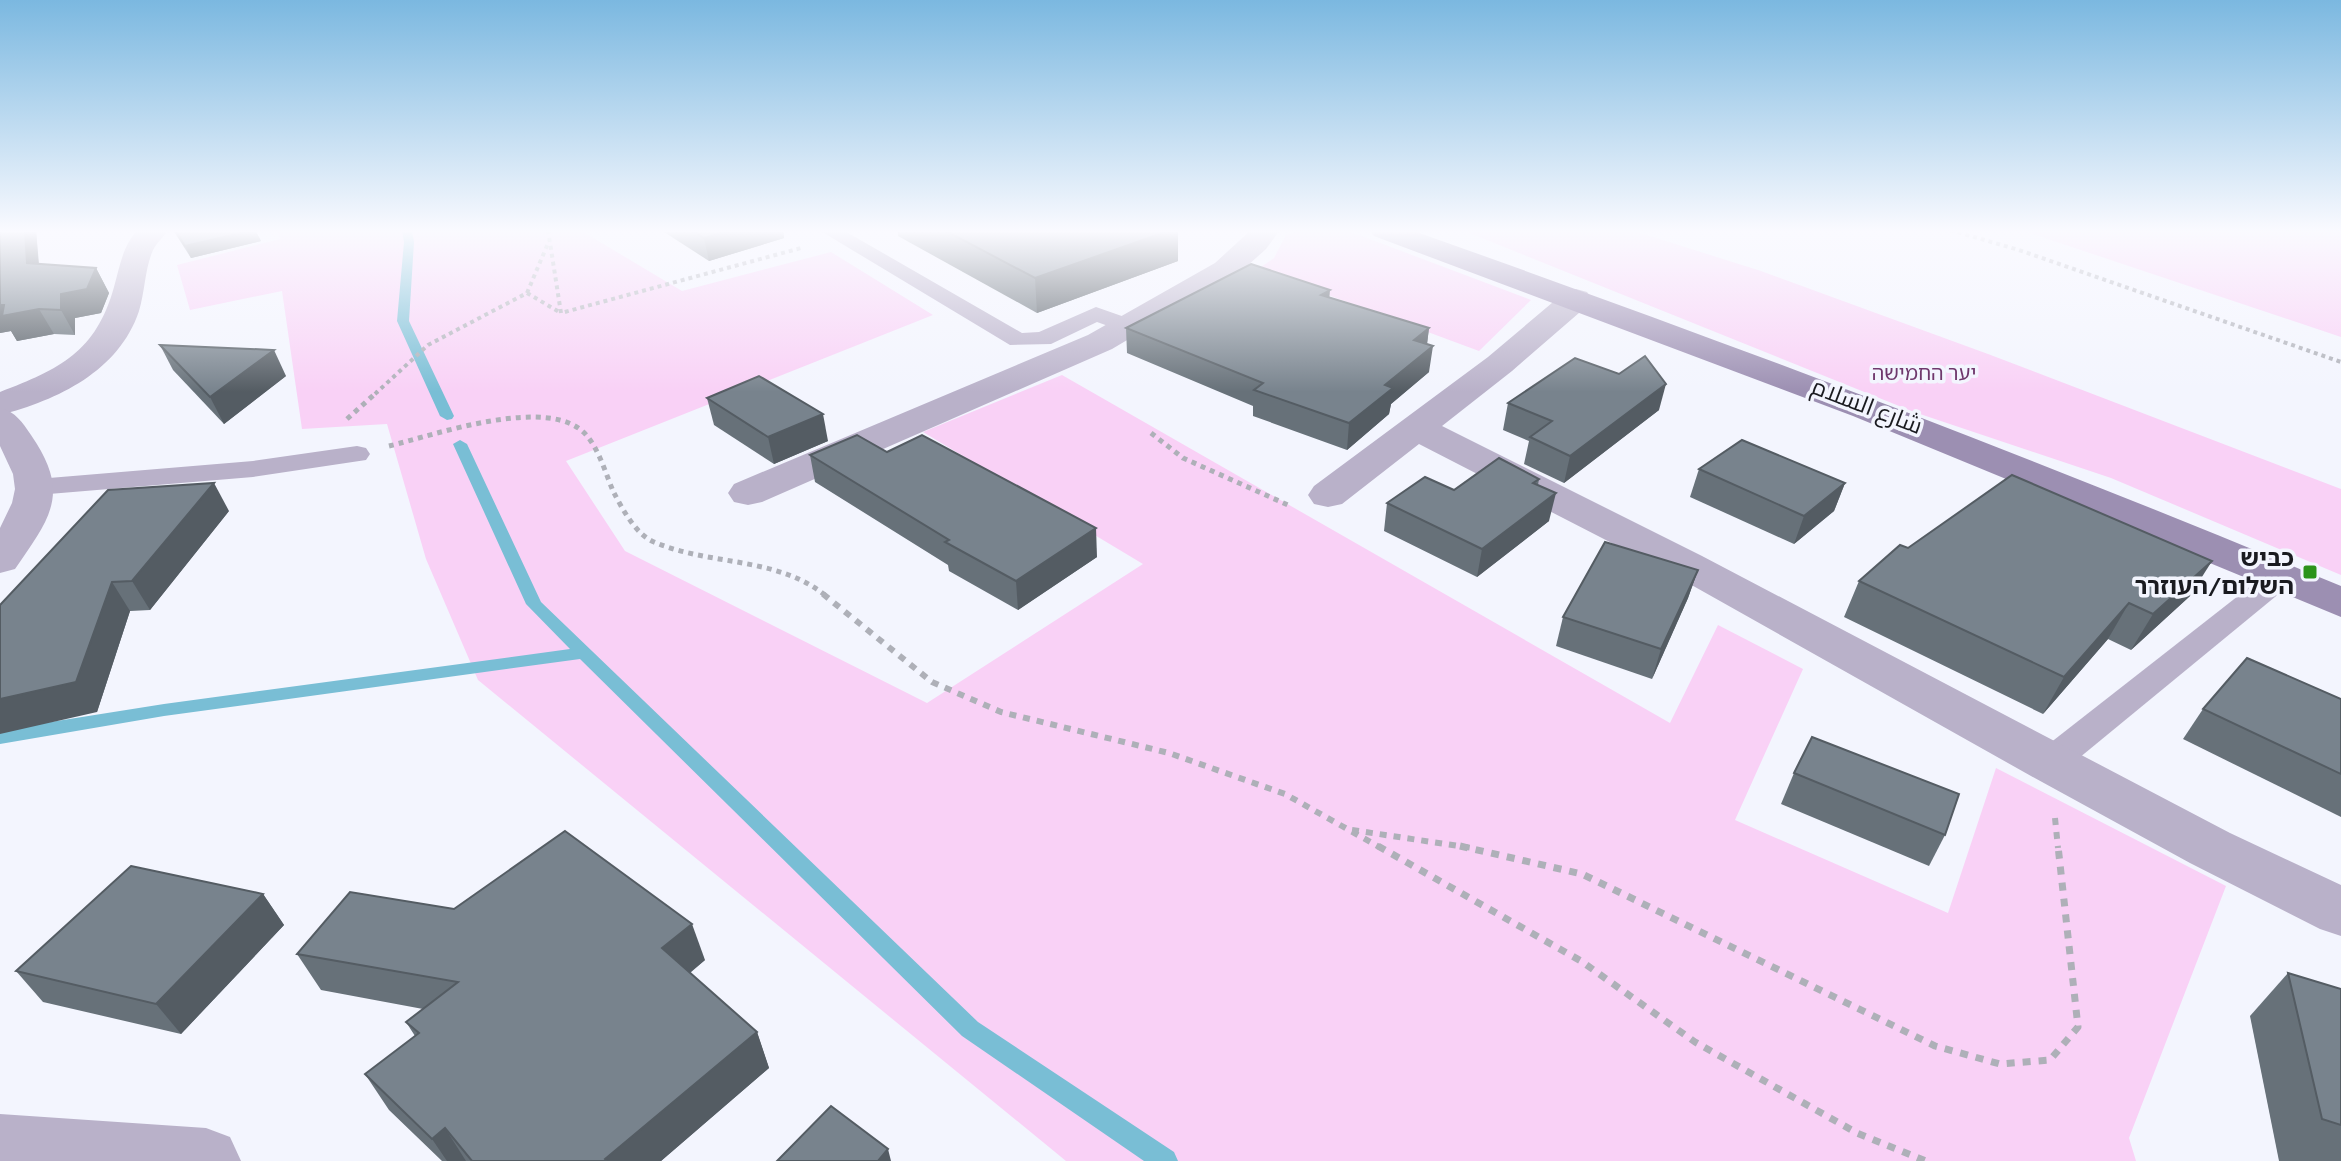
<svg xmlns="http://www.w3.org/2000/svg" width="2341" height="1161" font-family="'Exo 2',Cairo,'Noto Sans Hebrew',sans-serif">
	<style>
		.green { fill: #f9d1f6 }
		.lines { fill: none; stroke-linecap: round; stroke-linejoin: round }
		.stream { fill: #79bed5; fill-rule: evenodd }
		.path-far3 { stroke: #aeb0b8; stroke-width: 4; stroke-dasharray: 4 4; stroke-linecap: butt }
		.path-far2 { stroke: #aeb0b8; stroke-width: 5; stroke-dasharray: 5 5; stroke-linecap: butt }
		.path-far1 { stroke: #aeb0b8; stroke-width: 6; stroke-dasharray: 7 7; stroke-linecap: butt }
		.path { stroke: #aeb0b8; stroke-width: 7; stroke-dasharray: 8 8; stroke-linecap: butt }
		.service { fill: #b9b1c9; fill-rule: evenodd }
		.minor { fill: #b9b1c9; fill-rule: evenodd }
		.tertiary { fill: #b9b1c9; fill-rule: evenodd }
		.secondary { fill: #9c8fb2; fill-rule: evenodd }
		.wall { fill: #677179 }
		.shaded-wall { fill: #545c63 }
		.building { fill: #78838d; stroke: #545c63; stroke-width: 2 }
		.poi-dot { fill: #2b931a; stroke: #f3f5fe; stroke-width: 3 }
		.labels { text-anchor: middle; stroke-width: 7; stroke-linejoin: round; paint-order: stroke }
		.far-park-label { font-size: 20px; fill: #6f386d; stroke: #f3f5fe }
		.street-label { font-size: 24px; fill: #1a1b20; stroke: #f3f5fe }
		.poi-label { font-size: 24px; font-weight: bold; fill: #1a1b20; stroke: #f3f5fe; text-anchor: end }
	</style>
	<rect width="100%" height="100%" fill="#f3f5fe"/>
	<g class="green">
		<polygon points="277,230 580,230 682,291 831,252 933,315 566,461 625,551 927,703 1143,564 923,432 1062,375 1670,723 1718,625 1803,669 1735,820 1948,913 1996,768 2226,886 2129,1138 2136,1161 1066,1161 478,680 426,559 387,424 302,429 282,291 190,310 177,265 280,239"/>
		<polygon points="1301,230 1346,230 1531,300 1479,351 1258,269 1274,258 1286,235"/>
		<polygon points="1462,230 1631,230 1761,271 1988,354 2341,489 2341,575 2111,478 1914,412"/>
		<polygon points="2021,230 2341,230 2341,337"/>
	</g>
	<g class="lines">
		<g class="stream">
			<polygon points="402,230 412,230 414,242 409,321 454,416 452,419 447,420 440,416 397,321 404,242"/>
			<polygon points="460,440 467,444 541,602 978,1022 1174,1152 1178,1161 1144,1161 962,1036 580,659 164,716 0,744 0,730 164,704 570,649 526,604 453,444"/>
		</g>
		<g class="path-far3">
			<polyline points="548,230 561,313 801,248"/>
			<polyline points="1950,230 2019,250 2341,362"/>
			<polyline points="527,293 549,241"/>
			<polyline points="375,394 428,345 527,293 561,313"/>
		</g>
		<g class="path-far2">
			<polyline points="347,419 377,392"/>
			<polyline points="1151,433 1183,458 1288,505"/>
			<path d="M389,446C435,435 552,393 587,436C599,450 606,474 613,491C622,508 635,534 654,542C710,566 777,556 826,596"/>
		</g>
		<g class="path-far1">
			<polyline points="823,594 932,682 1001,712 1169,753 1285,794 1381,848"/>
			<polyline points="2055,818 2058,848"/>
			<polyline points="1352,830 1472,848"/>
		</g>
		<g class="path">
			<polyline points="1378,846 1581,961 1695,1042 1857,1133 1926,1161"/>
			<polyline points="1460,846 1582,874 1935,1046 2000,1064 2050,1060 2078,1027 2058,846"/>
		</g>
		<g class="service">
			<polygon points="819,230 843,230 1022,333 1039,332 1096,307 1136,321 1139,326 1128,333 1097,322 1051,344 1010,345"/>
			<polygon points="357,446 366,448 370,454 366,460 253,477 37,495 27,493 23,487 27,481 37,479 253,461"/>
			<polygon points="2281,568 2292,571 2296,577 2292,583 2062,772 2049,776 2036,772 2031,763 2036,754 2270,571"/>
		</g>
		<g class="minor">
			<path d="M137,230H168C164,237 157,242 153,250C145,268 145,291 139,311C119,371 58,400 0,415V392C60,369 96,352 114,287C120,266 122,248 137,230Z"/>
			<polygon points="1251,230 1280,230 1266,249 1237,275 1112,349 762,502 748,505 734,502 728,493 734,484 1088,335 1215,263"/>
			<polygon points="1576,289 1587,292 1592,299 1587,306 1512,371 1442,426 1702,556 2230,833 2341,885 2341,936 2320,929 2190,863 2031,776 1672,574 1419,444 1342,504 1328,507 1314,504 1308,495 1314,486 1488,357 1565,292"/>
		</g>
		<g class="tertiary">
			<path d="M0,408C16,412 22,422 31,435C71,493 51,517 15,569L0,573V528L12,503L15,489L13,474L0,446Z"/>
			<polygon points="0,1114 206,1128 230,1137 241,1161 0,1161"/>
		</g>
		<path class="secondary" d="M1370,230H1411C1724,341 2035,458 2341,586V617L1853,416L1374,236Z"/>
	</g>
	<g class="wall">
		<polygon points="0,230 36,230 39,264 96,268 109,293 101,313 75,318 75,335 54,334 17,341 11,331 0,333"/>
		<polygon points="173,230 255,230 261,241 191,258"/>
		<polygon points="661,230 783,230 784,238 709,261"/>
		<polygon points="898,230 1178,230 1178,261 1037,313 898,236"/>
		<polygon points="1329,297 1429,328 1427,344 1429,372 1391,404 1389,414 1347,450 1253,416 1253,406 1127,353 1126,328"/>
		<polygon points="160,345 286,376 224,424 173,370"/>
		<polygon points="707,398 828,441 774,464 714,425"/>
		<polygon points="1508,403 1659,410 1564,483 1524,464 1529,441 1503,430"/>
		<polygon points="887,452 1097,557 1018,610 949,571 948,565 815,482 810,455"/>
		<polygon points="1699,469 1845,483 1834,511 1794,544 1690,497"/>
		<polygon points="1539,479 1538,485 1549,521 1477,577 1384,531 1387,503 1454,490"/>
		<polygon points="229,511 150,610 130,611 97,712 0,605"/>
		<polygon points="1908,548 2190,596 2131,650 2108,639 2043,714 1844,617 1859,581"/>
		<polygon points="1698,570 1688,598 1652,679 1556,646 1563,617"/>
		<polygon points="2341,699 2341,817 2183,739 2203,709"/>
		<polygon points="1794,773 1945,835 1929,866 1781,804"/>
		<polygon points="263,894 284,925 181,1034 43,1002 16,971"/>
		<polygon points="297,954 705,960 690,973 757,1032 769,1068 661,1161 442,1161 389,1110 365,1074 415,1036 406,1022 423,1009 321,990"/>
		<polygon points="2288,973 2341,989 2341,1161 2279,1161 2250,1016"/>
	</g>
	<g class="shaded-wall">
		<polygon points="25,230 36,230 40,287 27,263"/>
		<polygon points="255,230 261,241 191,258 185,246"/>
		<polygon points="731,230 783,230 784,238 709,261 704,238"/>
		<polygon points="1171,230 1178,230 1178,261 1037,313 1035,278"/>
		<polygon points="96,268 109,293 101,313 75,318 75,335 61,310 61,294"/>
		<polygon points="1330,290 1328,314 1321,295"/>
		<polygon points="0,305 39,309 54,334 17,341 11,331 0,333"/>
		<polygon points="1429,328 1426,352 1433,346 1429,372 1391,404 1389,414 1347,450 1349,423 1385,385 1414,340"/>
		<polygon points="274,350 286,376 224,424 210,397"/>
		<polygon points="1666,384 1659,410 1564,483 1570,456"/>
		<polygon points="823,414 828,441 774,464 768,437"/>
		<polygon points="214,483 229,511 150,610 132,581"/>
		<polygon points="1845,483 1834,511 1794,544 1804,516"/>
		<polygon points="1556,493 1549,521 1477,577 1482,549"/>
		<polygon points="1096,528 1097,557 1018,610 1016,581"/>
		<polygon points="2212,561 2190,596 2131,650 2153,614"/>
		<polygon points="1698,570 1688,598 1652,679 1661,649"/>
		<polygon points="112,582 130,611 97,712 0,734 0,699"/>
		<polygon points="2129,603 2108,639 2043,714 2064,677"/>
		<polygon points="263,894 284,925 181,1034 156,1004"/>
		<polygon points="692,924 705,960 676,984 662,948"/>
		<polygon points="757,1032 769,1068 661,1161 606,1161 605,1159"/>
		<polygon points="445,1128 466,1161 447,1161 432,1139"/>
		<polygon points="888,1149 891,1161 878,1161"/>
	</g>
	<g class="building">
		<polygon points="0,230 25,230 27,263 96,268 87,289 61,294 61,310 39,309 2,316 4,305 0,305"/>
		<polygon points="175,230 254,230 185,246"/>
		<polygon points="691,230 731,230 704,238"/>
		<polygon points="944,230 1171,230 1035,278"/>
		<polygon points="1251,264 1330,290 1321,295 1429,328 1414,340 1433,346 1385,385 1393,388 1349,423 1254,390 1263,383 1126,328"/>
		<polygon points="160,345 274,350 210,397"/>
		<polygon points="1645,356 1666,384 1570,456 1530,437 1552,421 1508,403 1575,358 1619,374"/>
		<polygon points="759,376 823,414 768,437 707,398"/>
		<polygon points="857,435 887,452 922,435 1096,528 1016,581 945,542 949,540 810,455"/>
		<polygon points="1742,440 1845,483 1804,516 1699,469"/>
		<polygon points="1499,458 1539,479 1533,483 1556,493 1482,549 1387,503 1425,477 1454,490"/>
		<polygon points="2012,475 2212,561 2153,614 2129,603 2064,677 1859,581 1900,545 1908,548"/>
		<polygon points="214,483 132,581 112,582 76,682 0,699 0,605 108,490"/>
		<polygon points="1605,542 1698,570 1661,649 1563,617"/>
		<polygon points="2247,658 2341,699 2341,774 2203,709"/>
		<polygon points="1812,737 1959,794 1945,835 1794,773"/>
		<polygon points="565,831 692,924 662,948 757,1032 605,1159 607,1161 472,1161 445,1128 432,1139 365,1074 419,1033 406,1022 458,982 297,954 350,892 454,909"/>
		<polygon points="131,866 263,894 156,1004 16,971"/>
		<polygon points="2288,973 2341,989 2341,1125 2322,1119"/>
		<polygon points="831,1106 888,1149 878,1161 777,1161"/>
	</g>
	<linearGradient id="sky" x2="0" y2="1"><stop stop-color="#7bb8e0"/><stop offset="0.59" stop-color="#fafaff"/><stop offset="1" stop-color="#fafaff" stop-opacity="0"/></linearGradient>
	<rect width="2341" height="392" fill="url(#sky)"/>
	<rect class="poi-dot" x="2302" y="564" width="16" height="16" rx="4"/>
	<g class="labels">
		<g class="far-park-label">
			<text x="1924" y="380">יער החמישה</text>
		</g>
		<g class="street-label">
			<text transform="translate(1867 406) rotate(21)" y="8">شارع السلام</text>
		</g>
		<g class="poi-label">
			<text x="2294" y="566">כביש<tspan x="2294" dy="28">השלום/העוזרר</tspan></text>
		</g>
	</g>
</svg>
